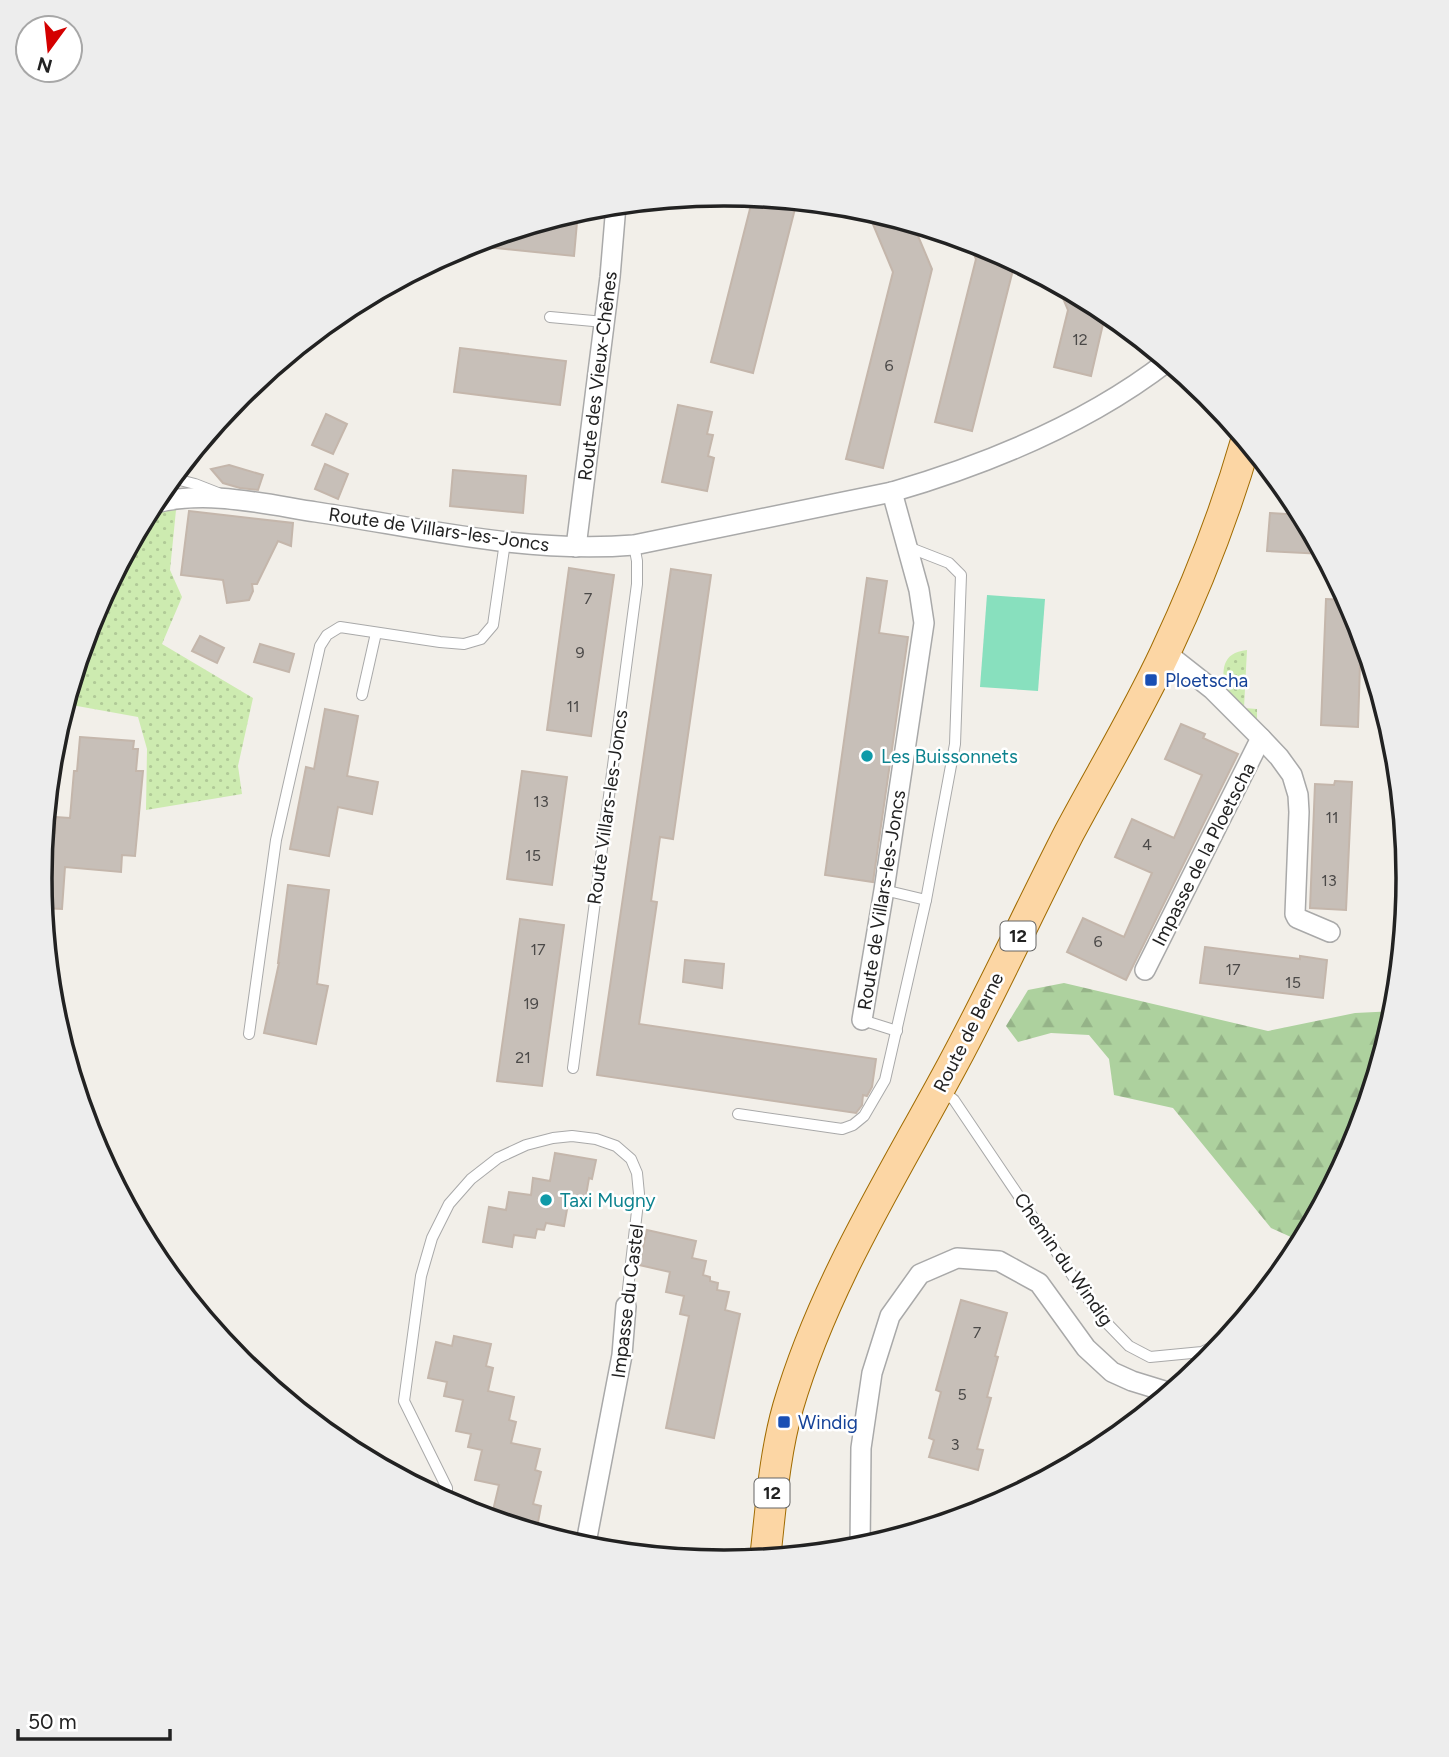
<svg xmlns="http://www.w3.org/2000/svg" width="1449" height="1757" font-family="Figtree,sans-serif">
	<style>
		.grass { fill: url(#grass-dots) }
		.forest { fill: url(#forest-firs) }
		.pitch { fill: #88e0be }
		.building { fill: #c7bfb8; stroke: #c4b6ab; stroke-width: 2 }
		.lines { fill: none; stroke-linecap: round; stroke-linejoin: round }
		.lane-casing { stroke: #a9a9a9; stroke-width: 12 }
		.street-casing { stroke: #a9a9a9; stroke-width: 22 }
		.primary-casing { stroke: #a06b00; stroke-width: 32 }
		.lane { stroke: #fff; stroke-width: 10 }
		.street { stroke: #fff; stroke-width: 19 }
		.primary { stroke: #fcd6a4; stroke-width: 30 }
		.transit-dot { fill: #1a4fb4; stroke: #fff; stroke-width: 2.5 }
		.culture-dot { fill: #0f9aa8; stroke: #fff; stroke-width: 2.5 }
		.labels { text-anchor: middle; stroke-width: 5; stroke-linejoin: round; paint-order: stroke }
		.number-label { font-size: 16px; fill: #4b4948 }
		.shield { fill: #fff; stroke: #646464; stroke-width: 2 }
		.shield-label { font-size: 18px; font-weight: bold; fill: #222 }
		.street-label { font-size: 19px; fill: #222; stroke: #fff }
		.transit-label { font-size: 19px; fill: #164399; stroke: #fff; text-anchor: start }
		.culture-label { font-size: 19px; fill: #0d838f; stroke: #fff; text-anchor: start }
		.rim { fill: none; stroke: #222; stroke-width: 3.5 }
	</style>
	<defs>
		<pattern id="grass-dots" width="8" height="8" patternUnits="userSpaceOnUse" patternTransform="scale(1.75)"><rect width="8" height="8" fill="#cdebb0"/><path d="M2 2h.1M6 6h.1" fill="none" stroke="#b0c997" stroke-width="1.8" stroke-linecap="round"/></pattern>
		<pattern id="forest-firs" width="22" height="20" patternUnits="userSpaceOnUse" patternTransform="scale(1.75)"><rect width="22" height="20" fill="#add19e"/><path d="M5 1l3.5 6h-7zM16 11l3.5 6h-7z" fill="#95b388"/></pattern>
	</defs>
	<rect width="100%" height="100%" fill="#f2efe9"/>
	<g class="grass">
		<polygon points="176,510 170,570 182,597 162,644 253,698 238,766 242,794 146,810 147,749 138,717 66,704 92,616 147,515 158,511"/>
		<path d="M1247,650L1244,708L1257,709V723L1225,691C1222,670 1221,653 1247,650Z"/>
	</g>
	<polygon class="forest" points="1064,983 1268,1031 1355,1013 1396,1011 1357,1141 1302,1242 1271,1228 1173,1108 1114,1095 1109,1059 1089,1035 1051,1033 1018,1042 1006,1026 1028,990"/>
	<polygon class="pitch" points="987,595 1045,599 1038,691 980,687"/>
	<g class="building">
		<polygon points="753,197 797,201 753,373 711,362"/>
		<polygon points="867,210 913,224 932,269 883,468 846,459 893,272"/>
		<polygon points="578,211 574,256 466,245"/>
		<polygon points="968,241 987,246 1015,262 972,431 935,422 976,259"/>
		<polygon points="1057,284 1106,311 1091,376 1054,367 1068,310"/>
		<polygon points="460,348 566,361 560,405 454,392"/>
		<polygon points="678,405 712,412 707,434 713,435 708,456 714,458 707,491 662,482"/>
		<polygon points="326,414 347,424 333,454 312,445"/>
		<polygon points="325,464 348,474 338,499 315,489"/>
		<polygon points="229,465 263,475 258,490 240,488 223,483 211,469"/>
		<polygon points="453,470 526,476 523,513 450,506"/>
		<polygon points="189,511 293,523 291,546 278,541 257,584 252,584 253,591 249,600 227,603 223,580 181,575"/>
		<polygon points="1270,513 1302,515 1323,554 1267,551"/>
		<polygon points="569,568 614,575 591,736 547,730"/>
		<polygon points="671,569 711,575 673,839 660,837 651,901 657,902 639,1024 876,1059 872,1087 867,1096 863,1095 862,1105 856,1113 597,1075"/>
		<polygon points="867,578 887,581 879,633 908,637 873,882 825,875"/>
		<polygon points="1326,599 1348,600 1357,617 1361,632 1358,727 1321,725"/>
		<polygon points="200,636 224,648 217,663 192,651"/>
		<polygon points="260,644 294,654 289,672 254,662"/>
		<polygon points="325,709 358,716 347,776 378,782 372,814 338,807 329,856 290,849 306,767 314,769"/>
		<polygon points="1181,724 1205,734 1203,738 1238,754 1126,980 1067,952 1083,918 1124,937 1152,873 1115,857 1132,819 1174,838 1202,775 1165,759"/>
		<polygon points="80,737 134,741 133,749 138,749 136,771 143,771 135,856 122,855 121,872 65,867 62,909 43,908 40,878 45,832 55,833 56,817 70,818 74,771 77,771"/>
		<polygon points="522,771 567,777 552,885 507,879"/>
		<polygon points="1335,781 1352,782 1346,910 1310,908 1315,784 1334,785"/>
		<polygon points="288,885 329,890 317,984 328,986 316,1044 264,1033 279,963 278,963"/>
		<polygon points="520,919 564,925 542,1086 497,1081"/>
		<polygon points="1205,947 1300,959 1300,956 1327,960 1323,998 1200,983"/>
		<polygon points="685,960 724,964 722,988 683,982"/>
		<polygon points="555,1153 596,1160 592,1179 589,1178 584,1207 568,1204 564,1226 546,1223 544,1230 537,1229 535,1238 514,1235 512,1247 483,1242 489,1207 506,1210 509,1192 531,1195 533,1178 550,1181"/>
		<polygon points="647,1230 696,1241 692,1258 706,1261 703,1275 710,1277 710,1281 718,1283 717,1290 729,1292 725,1310 740,1314 714,1438 666,1428 689,1316 680,1314 684,1296 666,1292 670,1272 639,1265"/>
		<polygon points="961,1300 1007,1313 995,1356 998,1357 987,1397 991,1398 977,1449 983,1450 978,1470 929,1457 934,1440 929,1438 941,1392 936,1390"/>
		<polygon points="454,1336 491,1344 486,1366 493,1368 488,1391 514,1397 509,1420 516,1422 511,1443 540,1449 535,1470 541,1472 533,1504 541,1506 536,1533 491,1519 499,1485 475,1480 482,1450 468,1447 471,1434 456,1431 463,1400 444,1396 447,1382 428,1378 436,1342 452,1346"/>
	</g>
	<g class="lines">
		<defs>
			<g id="lane">
				<polyline points="550,317 604,322"/>
				<polyline points="172,478 195,484 218,493"/>
				<polyline points="362,695 376,633"/>
				<polyline points="884,890 926,900"/>
				<polyline points="862,1020 897,1031"/>
				<polyline points="249,1034 276,840 320,646 327,635 340,627 440,642 464,644 481,639 493,625 505,542"/>
				<polyline points="573,1068 637,584 637,561 634,545"/>
				<polyline points="943,1091 954,1100 1099,1315 1129,1346 1150,1357 1202,1352 1226,1340"/>
				<polyline points="738,1114 842,1129 853,1125 864,1116 885,1080 926,900 955,744 961,575 949,563 908,547"/>
				<polyline points="447,1503 447,1488 404,1401 421,1276 432,1238 449,1204 471,1179 498,1158 526,1145 553,1138 572,1136 596,1139 616,1146 631,1159 637,1173 639,1194 626,1306"/>
			</g>
			<g id="street">
				<path d="M152,504C205,489 264,504 316,512C422,528 527,554 634,545L892,492C988,464 1088,423 1168,361"/>
				<polyline points="576,547 610,277 616,205"/>
				<polyline points="1261,738 1279,757 1292,775 1298,795 1299,812 1295,914 1297,918 1330,932"/>
				<polyline points="1145,970 1261,738 1212,689 1165,652"/>
				<polyline points="862,1020 884,890 924,623 919,590 892,492"/>
				<polyline points="585,1548 622,1355 626,1306"/>
				<polyline points="860,1549 861,1448 872,1373 890,1316 920,1274 957,1258 999,1261 1039,1283 1086,1348 1112,1372 1132,1381 1171,1393"/>
			</g>
			<path id="primary" d="M765,1559C771,1508 774,1456 788,1407C824,1284 893,1176 953,1064C994,988 1030,909 1069,833C1101,773 1136,715 1165,653C1197,585 1225,514 1246,441"/>
		</defs>
		<use href="#lane" class="lane-casing"/>
		<use href="#street" class="street-casing"/>
		<use href="#primary" class="primary-casing"/>
		<use href="#lane" class="lane"/>
		<use href="#street" class="street"/>
		<use href="#primary" class="primary"/>
	</g>
	<g class="transit-dot">
		<rect x="1144" y="673" width="14" height="14" rx="3.5"/>
		<rect x="777" y="1415" width="14" height="14" rx="3.5"/>
	</g>
	<g class="culture-dot">
		<circle cx="867" cy="756" r="7"/>
		<circle cx="546" cy="1200" r="7"/>
	</g>
	<g class="labels">
		<g class="number-label">
			<text x="1080" y="345">12</text>
			<text x="889" y="371">6</text>
			<text x="588" y="604">7</text>
			<text x="580" y="658">9</text>
			<text x="573" y="712">11</text>
			<text x="541" y="807">13</text>
			<text x="1332" y="823">11</text>
			<text x="1147" y="850">4</text>
			<text x="533" y="861">15</text>
			<text x="1329" y="886">13</text>
			<text x="1098" y="947">6</text>
			<text x="538" y="955">17</text>
			<text x="1233" y="975">17</text>
			<text x="1293" y="988">15</text>
			<text x="531" y="1009">19</text>
			<text x="523" y="1063">21</text>
			<text x="977" y="1338">7</text>
			<text x="962" y="1400">5</text>
			<text x="955" y="1450">3</text>
		</g>
		<g class="shield">
			<rect x="1000.5" y="921.5" width="35" height="29" rx="5"/>
			<rect x="754.5" y="1478.5" width="35" height="29" rx="5"/>
		</g>
		<g class="shield-label">
			<text x="1018" y="942">12</text>
			<text x="772" y="1499">12</text>
		</g>
		<g class="street-label">
			<text transform="translate(597 376) rotate(-83)" y="7">Route des Vieux-Chênes</text>
			<text transform="translate(439 529) rotate(8)" y="7">Route de Villars-les-Joncs</text>
			<text transform="translate(607 807) rotate(-82)" y="7">Route Villars-les-Joncs</text>
			<text transform="translate(1203 854) rotate(-63)" y="7">Impasse de la Ploetscha</text>
			<text transform="translate(881 900) rotate(-81)" y="7">Route de Villars-les-Joncs</text>
			<text transform="translate(968 1032) rotate(-63)" y="7">Route de Berne</text>
			<text transform="translate(1064 1259) rotate(55)" y="7">Chemin du Windig</text>
			<text transform="translate(627 1301) rotate(-83)" y="7">Impasse du Castel</text>
		</g>
		<g class="transit-label">
			<text x="1165" y="687">Ploetscha</text>
			<text x="798" y="1429">Windig</text>
		</g>
		<g class="culture-label">
			<text x="881" y="763">Les Buissonnets</text>
			<text x="560" y="1207">Taxi Mugny</text>
		</g>
	</g>
	<path d="M0 0H1449V1757H0ZM52 878a672 672 0 1 1 1344 0a672 672 0 1 1-1344 0Z" fill="#ededed" fill-rule="evenodd"/>
	<path class="rim" d="M52 878a672 672 0 1 1 1344 0a672 672 0 1 1-1344 0Z"/>
	<g transform="translate(49 49) rotate(195)"><circle r="33" fill="#ffffff" stroke="#a7a7a7" stroke-width="2"/>
	<path d="M0-5L12 26L0 18L-12 26Z" fill="#d40000"/>
	<text y="-10" font-size="19" font-weight="bold" text-anchor="middle" fill="#222222">N</text>
	</g>
	<path d="M18 1729v10h152v-10" fill="none" stroke="#222222" stroke-width="3.5"/>
	<text x="28" y="1729" font-size="21" fill="#222222" stroke="#ffffff" stroke-width="5" paint-order="stroke">50 m</text>
</svg>
